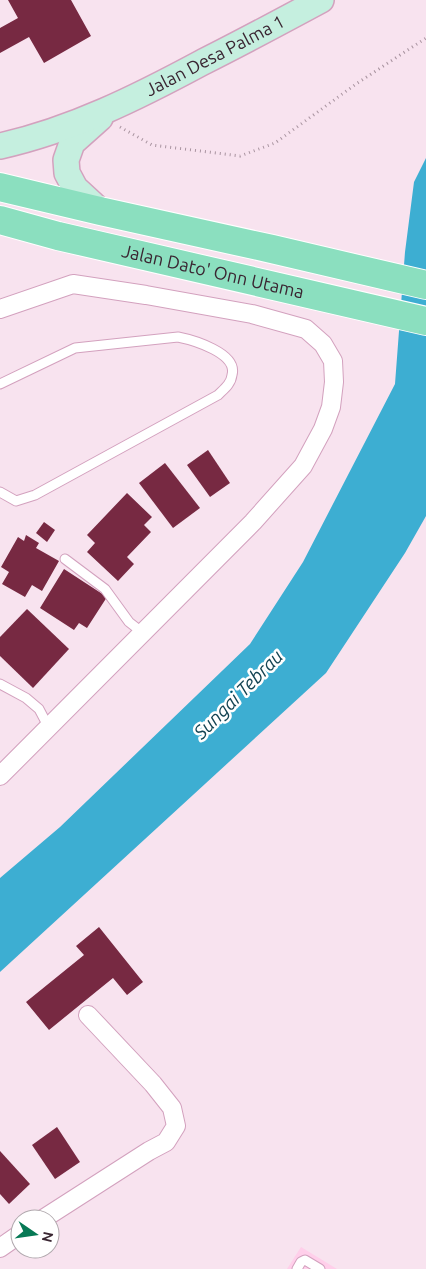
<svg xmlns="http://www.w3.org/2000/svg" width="426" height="1269" font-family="Ubuntu,sans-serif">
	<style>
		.built { fill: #ffcfea }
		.water { fill: #3daed2 }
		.building { fill: #772942 }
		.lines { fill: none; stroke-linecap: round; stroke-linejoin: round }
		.lane-casing { stroke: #d3a1be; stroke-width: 11 }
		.street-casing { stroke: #d3a1be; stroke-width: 20 }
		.secondary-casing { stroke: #d3a1be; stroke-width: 28 }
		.primary-casing { stroke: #fff; stroke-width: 30 }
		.path { stroke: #a994a0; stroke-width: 3; stroke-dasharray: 1 4; stroke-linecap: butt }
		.lane { stroke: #fff; stroke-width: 9 }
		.street { stroke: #fff; stroke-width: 18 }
		.secondary { stroke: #c5efdf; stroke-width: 25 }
		.primary { stroke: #8bdfbf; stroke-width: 28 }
		.labels { text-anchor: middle; stroke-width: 5; stroke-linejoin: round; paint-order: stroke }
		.street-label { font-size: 18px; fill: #3a2632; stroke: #fff }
		.water-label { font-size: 19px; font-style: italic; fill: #144453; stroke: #fff }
	</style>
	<rect width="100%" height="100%" fill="#f8e3ef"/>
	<polygon class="built" points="301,1247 337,1269 287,1269"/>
	<polygon class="water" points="426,158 426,516 405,553 326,673 0,972 0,878 60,827 250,644 303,562 395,384 405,252 414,182"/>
	<g class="building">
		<polygon points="8,0 71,0 91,36 44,63 29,37 0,53 0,28 18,18"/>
		<polygon points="208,450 230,483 210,497 187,465"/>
		<polygon points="165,463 200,508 173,528 139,483"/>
		<polygon points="127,493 152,517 144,525 151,532 127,557 134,564 118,581 87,552 95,543 87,535"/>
		<polygon points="44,522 55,530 47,542 36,533"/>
		<polygon points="26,535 39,543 36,548 59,561 42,591 32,585 25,597 2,584 9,572 1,567 18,537 24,541"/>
		<polygon points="64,569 107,597 87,628 79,623 74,630 40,608"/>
		<polygon points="27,609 69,649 33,688 0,656 0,637"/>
		<polygon points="99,927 143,982 127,995 113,978 49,1030 26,1002 84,955 76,946"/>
		<polygon points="57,1127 80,1162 55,1179 32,1145"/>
		<polygon points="0,1151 30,1184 9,1204 0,1194"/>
	</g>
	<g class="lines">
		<defs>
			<g id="lane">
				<path d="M0,384L75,348L178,337C193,340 238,353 232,375C231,384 224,389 218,395L35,495L16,501L0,492"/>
				<polyline points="65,559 105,589 129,622 143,633"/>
				<polyline points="0,684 26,698 39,709 49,728"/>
				<polyline points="297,1269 301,1262 305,1260 320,1269"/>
			</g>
			<g id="street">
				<polyline points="0,309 73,284 146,295 252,314 306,329 323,344 333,361 334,382 331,407 323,429 303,466 253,522 0,776"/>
				<polyline points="43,1219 149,1151 166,1142 176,1126 172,1108 153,1084 88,1015"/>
				<polyline points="0,1248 20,1234"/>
			</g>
			<g id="secondary">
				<polyline points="100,118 72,143 66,160 67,173 75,188 100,211"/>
				<path id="s1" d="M0,146C72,130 138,97 203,62C243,42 282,21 321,0"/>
			</g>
			<g id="primary">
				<polyline points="0,187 100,211 272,249 426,285"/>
				<path id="s2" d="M0,220L58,236L426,321"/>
			</g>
		</defs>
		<use href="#lane" class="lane-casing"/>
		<use href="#street" class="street-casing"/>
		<use href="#secondary" class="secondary-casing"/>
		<use href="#primary" class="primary-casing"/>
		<polyline class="path" points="120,127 152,145 240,156 275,143 356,84 426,38"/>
		<use href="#lane" class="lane"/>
		<use href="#street" class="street"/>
		<use href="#secondary" class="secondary"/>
		<use href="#primary" class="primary"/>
	</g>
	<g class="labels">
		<g class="street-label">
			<text dy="6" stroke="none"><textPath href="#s1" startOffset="234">Jalan Desa Palma 1</textPath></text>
			<text dy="6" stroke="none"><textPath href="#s2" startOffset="219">Jalan Dato' Onn Utama</textPath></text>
		</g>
		<g class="water-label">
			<text transform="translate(238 694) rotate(-45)" y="7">Sungai Tebrau</text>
		</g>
	</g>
	<g transform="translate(35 1234) rotate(103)"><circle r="24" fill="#ffffff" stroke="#b0a8ad"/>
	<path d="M0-4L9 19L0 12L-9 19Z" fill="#077955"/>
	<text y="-8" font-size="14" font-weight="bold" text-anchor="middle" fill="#3a2632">N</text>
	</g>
</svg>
